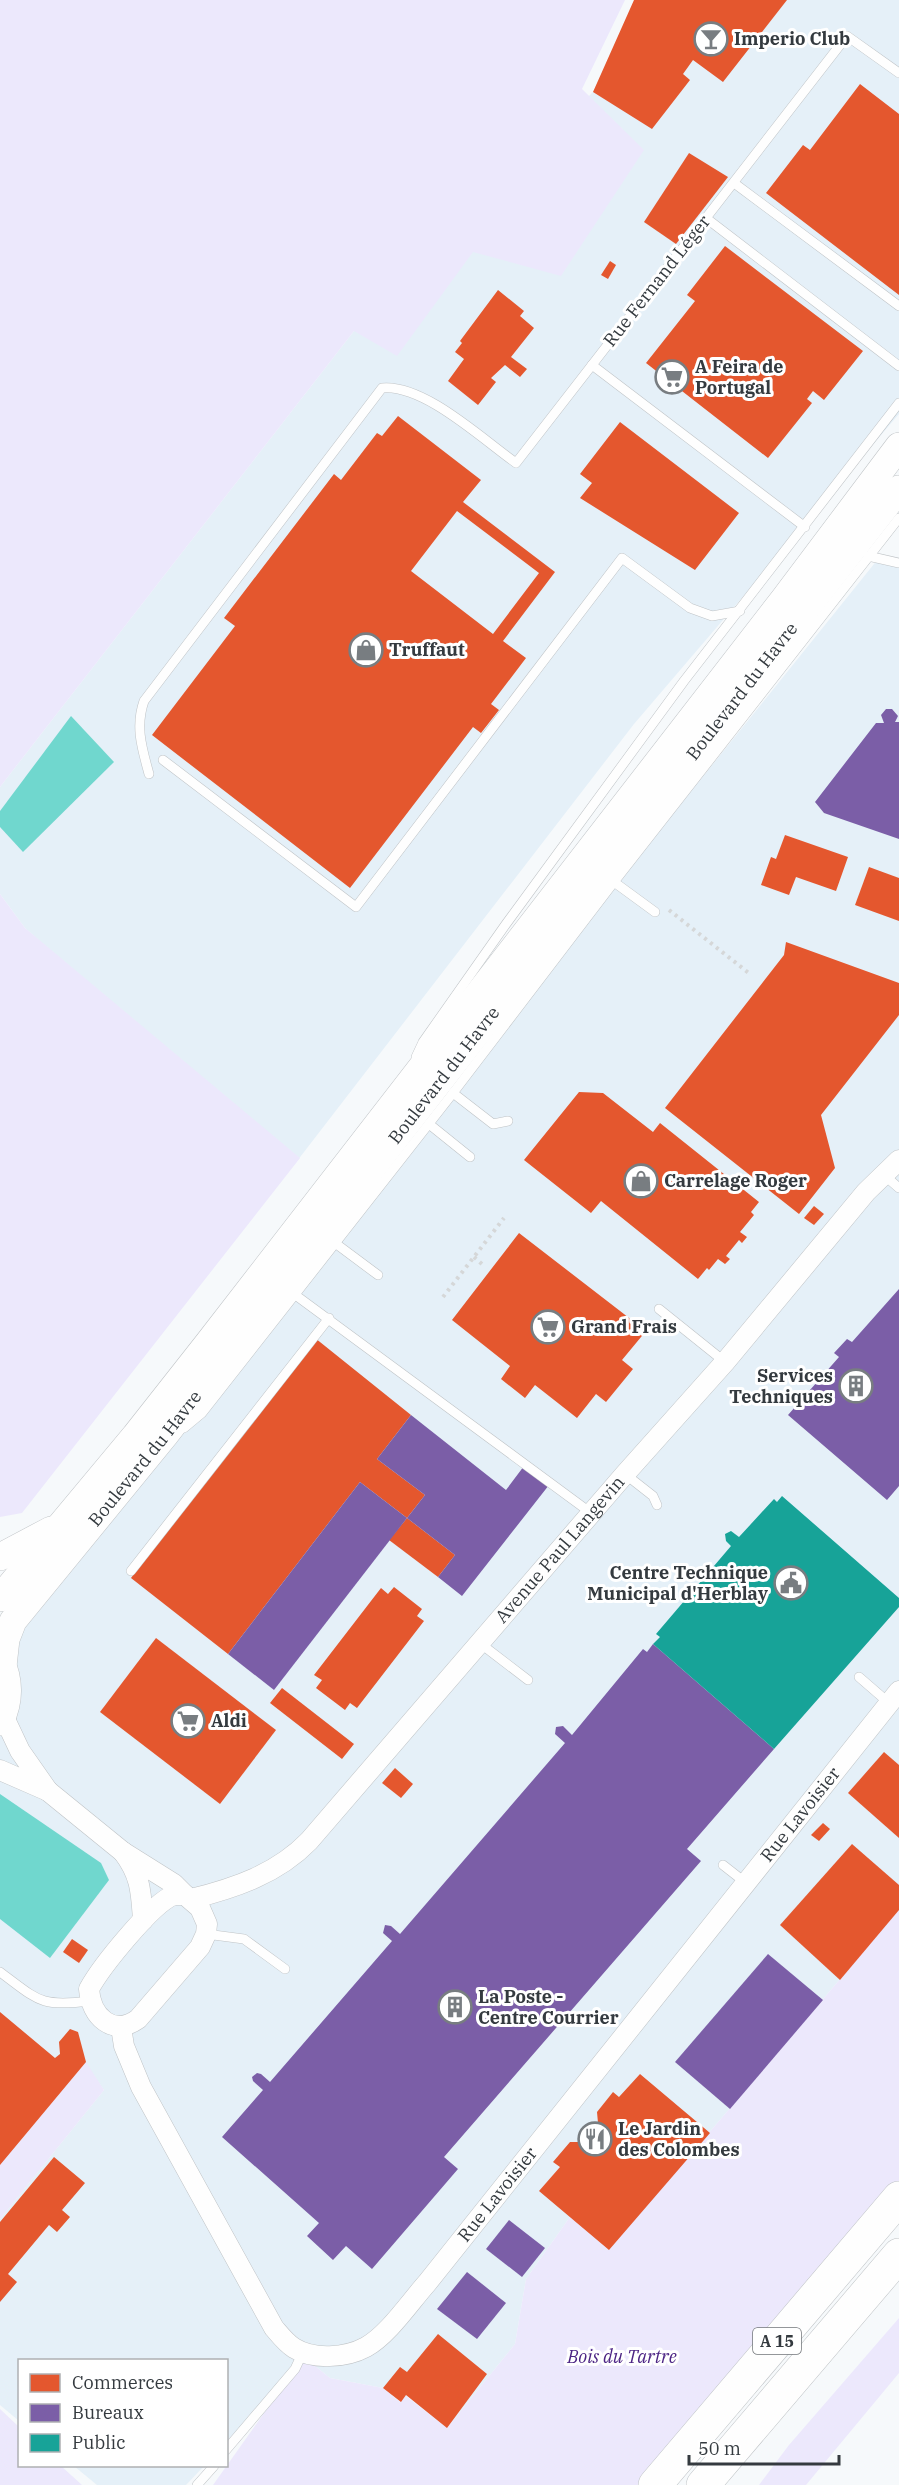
<svg xmlns="http://www.w3.org/2000/svg" width="899" height="2485" font-family="'IBM Plex Serif',serif">
	<style>
		.built { fill: #e5f0f8 }
		.green { fill: #ece8fc }
		.water { fill: #70d7ce }
		.shops { fill: #e4572e; fill-rule: evenodd }
		.offices { fill: #7b5ea7 }
		.public { fill: #17a398 }
		.lines { fill: none; stroke-linecap: round; stroke-linejoin: round }
		.lane-casing { stroke: #bfc3c6; stroke-width: 10 }
		.street-casing { stroke: #bfc3c6; stroke-width: 21 }
		.secondary-casing { stroke: #bfc3c6; stroke-width: 28 }
		.highway-casing { stroke: #bfc3c6; stroke-width: 34 }
		.path { stroke: #d5d7d8; stroke-width: 4; stroke-dasharray: 3 4.5; stroke-linecap: butt }
		.lane { stroke: #fefefe; stroke-width: 9 }
		.street { stroke: #fefefe; stroke-width: 20 }
		.secondary { stroke: #fefefe; stroke-width: 27 }
		.highway { stroke: #fefefe; stroke-width: 33 }
		.labels { text-anchor: middle; stroke-width: 6; stroke-linejoin: round; paint-order: stroke }
		.shield { fill: #fff; stroke: #717579; stroke-width: 1.5 }
		.shield-label { font-size: 16px; font-weight: bold; fill: #343a3f }
		.poi-label { font-size: 18px; font-weight: bold; fill: #343a3f; stroke: #fff; text-anchor: start }
		.street-label { font-size: 18px; fill: #343a3f; stroke: #fff }
		.park-label { font-size: 18px; font-style: italic; fill: #4c2484; stroke: #fff }
	</style>
	<rect width="100%" height="100%" fill="#f6f9fb"/>
	<g class="built">
		<polygon points="636,0 899,0 899,414 634,724 294,1165 25,928 0,894 0,787 354,331 593,92"/>
		<polygon points="878,559 899,563 899,1910 609,2250 570,2217 526,2279 515,2344 447,2428 407,2396 401,2402 383,2388 330,2378 304,2357 227,2441 226,2360 20,2360 19,2421 0,2405 0,2219 104,2090 85,2063 0,2165 0,1650"/>
		<polygon points="74,2466 204,2466 186,2485 97,2485"/>
	</g>
	<g class="green">
		<polygon points="0,0 625,0 582,89 644,150 561,276 473,252 397,356 354,331 0,787"/>
		<polygon points="0,894 25,928 300,1158 22,1513 0,1517"/>
		<polygon points="899,1910 899,2198 655,2485 213,2485 304,2357 330,2378 383,2388 400,2402 406,2396 447,2428 515,2344 526,2279 570,2217 609,2250"/>
		<polygon points="86,2062 104,2090 0,2219 0,2165"/>
		<polygon points="899,2318 899,2373 806,2485 759,2485 789,2445"/>
		<polygon points="0,2409 19,2427 20,2466 61,2466 82,2485 0,2485"/>
	</g>
	<g class="water">
		<polygon points="71,716 114,762 23,852 0,827 0,811"/>
		<polygon points="0,1794 101,1863 109,1880 50,1958 0,1919"/>
	</g>
	<g class="shops">
		<polygon points="634,0 787,0 723,82 693,60 683,74 690,80 652,129 593,92"/>
		<polygon points="860,84 899,114 899,295 766,193 803,145 810,150"/>
		<polygon points="689,153 728,177 676,244 644,222"/>
		<polygon points="725,246 863,351 824,400 813,391 807,399 812,403 768,458 646,363 695,301 687,295"/>
		<polygon points="610,261 616,265 608,279 601,275"/>
		<polygon points="498,290 524,311 520,316 534,328 511,357 527,369 520,377 505,365 491,378 496,382 478,405 448,381 464,359 455,352 462,343 460,341"/>
		<path d="M398,416L481,480L463,502L555,572L503,641L526,658L491,704L499,710L481,733L473,727L350,888L152,735L235,626L224,618L334,474L341,480L377,433L382,436ZM457,511L539,573L493,634L411,571Z"/>
		<polygon points="620,422 739,513 695,570 580,498 592,483 580,474"/>
		<polygon points="785,835 848,857 836,891 796,877 789,895 761,885 771,857 776,859"/>
		<polygon points="869,867 899,878 899,921 855,905"/>
		<polygon points="786,942 899,983 899,1015 821,1115 835,1168 799,1214 665,1108 784,955"/>
		<polygon points="579,1092 603,1093 653,1132 660,1123 759,1202 751,1212 754,1215 740,1232 747,1237 742,1243 739,1240 726,1256 730,1259 725,1264 718,1259 709,1270 707,1268 698,1279 601,1201 591,1213 524,1160"/>
		<polygon points="814,1206 824,1214 814,1225 804,1218"/>
		<polygon points="519,1233 646,1331 622,1360 633,1369 606,1402 596,1394 577,1418 535,1385 525,1398 501,1379 510,1366 452,1320"/>
		<polygon points="315,1338 411,1415 377,1459 425,1495 407,1518 360,1482 228,1654 131,1578"/>
		<polygon points="407,1518 455,1555 438,1577 389,1540"/>
		<polygon points="394,1587 422,1609 417,1616 424,1621 357,1708 350,1703 345,1710 316,1688 322,1680 314,1675 381,1588 388,1594"/>
		<polygon points="156,1638 276,1730 220,1804 100,1712"/>
		<polygon points="282,1688 354,1744 342,1759 270,1703"/>
		<polygon points="884,1752 899,1765 899,1838 848,1793"/>
		<polygon points="395,1768 413,1784 401,1798 382,1783"/>
		<polygon points="823,1823 830,1829 819,1841 811,1835"/>
		<polygon points="852,1844 899,1885 899,1910 840,1980 780,1925"/>
		<polygon points="72,1939 88,1950 79,1963 63,1952"/>
		<polygon points="0,2012 55,2058 60,2054 59,2042 70,2029 78,2032 86,2062 0,2165"/>
		<polygon points="640,2074 710,2133 609,2250 539,2191 560,2167 553,2162 570,2142 581,2142 598,2123 597,2112 613,2092 619,2097"/>
		<polygon points="54,2157 85,2183 62,2210 70,2217 57,2232 49,2225 8,2274 17,2282 0,2302 0,2222"/>
		<polygon points="438,2334 487,2374 447,2428 406,2395 401,2402 383,2388 400,2367 407,2372"/>
	</g>
	<g class="offices">
		<polygon points="886,709 892,709 898,716 895,722 899,722 899,839 824,813 815,802 876,723 884,723 881,715"/>
		<polygon points="899,1289 899,1486 887,1500 788,1415 839,1357 834,1353 847,1339 852,1342"/>
		<polygon points="411,1415 506,1490 524,1466 549,1485 462,1596 438,1577 455,1555 407,1518 425,1495 377,1459"/>
		<polygon points="360,1482 407,1518 274,1690 228,1654"/>
		<polygon points="653,1644 774,1749 687,1849 701,1861 444,2157 458,2169 372,2269 346,2246 333,2260 307,2236 319,2223 222,2137 263,2090 253,2081 252,2077 257,2073 261,2074 270,2082 392,1941 383,1933 385,1925 391,1926 400,1934 565,1743 555,1734 556,1727 563,1726 572,1735 643,1649 647,1652"/>
		<polygon points="768,1954 823,2000 730,2109 675,2062"/>
		<polygon points="509,2220 545,2248 522,2277 486,2249"/>
		<polygon points="467,2272 506,2303 477,2339 437,2309"/>
	</g>
	<polygon class="public" points="782,1496 899,1598 899,1607 774,1749 653,1644 660,1637 656,1634 731,1546 726,1541 725,1534 731,1531 739,1537 774,1499 777,1502"/>
	<g class="lines">
		<defs>
			<g id="lane">
				<polyline points="734,183 899,306"/>
				<polyline points="706,218 899,366"/>
				<polyline points="805,527 592,365 847,36 899,73"/>
				<polyline points="868,556 899,563"/>
				<polyline points="163,760 356,907 622,558 690,608 712,616 740,611"/>
				<path d="M149,774C142,748 135,727 144,701L382,388C424,384 482,439 516,463L592,365"/>
				<polyline points="614,882 655,912"/>
				<polyline points="416,1057 423,1042 506,924 684,681 899,403"/>
				<polyline points="453,1093 493,1124 508,1121"/>
				<polyline points="429,1124 470,1157"/>
				<polyline points="883,1174 899,1188"/>
				<polyline points="335,1243 378,1275"/>
				<polyline points="294,1294 591,1513"/>
				<polyline points="659,1309 725,1362"/>
				<polyline points="184,1428 202,1413 453,1093 614,882 899,518"/>
				<polyline points="625,1474 653,1496 657,1505"/>
				<polyline points="131,1571 329,1318"/>
				<polyline points="481,1644 528,1680"/>
				<polyline points="859,1677 889,1703"/>
				<polyline points="723,1865 746,1883"/>
				<polyline points="206,1934 244,1939 285,1969"/>
				<path d="M0,1972C39,2001 40,2007 90,2001"/>
				<polyline points="226,2450 295,2369 303,2352"/>
				<polyline points="197,2485 214,2466"/>
			</g>
			<g id="street">
				<polyline points="0,1770 48,1791 20,1751 3,1715"/>
				<polyline points="48,1791 123,1852"/>
				<path d="M174,1895H185L200,1908L207,1924L206,1934L200,1947L138,2019C113,2037 91,2017 89,1989C101,1967 152,1903 174,1895Z"/>
				<path id="s1" d="M191,1899C235,1888 277,1874 309,1841L625,1474L725,1362L866,1192L899,1160"/>
				<path d="M143,1920C141,1892 141,1876 123,1852L174,1884L185,1895"/>
				<path id="s2" d="M121,2027L124,2046L141,2087L274,2328C280,2335 286,2343 294,2348C313,2360 346,2358 366,2347C388,2335 410,2302 427,2283L899,1691"/>
			</g>
			<g id="secondary">
				<polyline points="0,1557 51,1530"/>
				<polyline points="0,1598 135,1436 209,1342 784,599 899,446"/>
				<path d="M0,1659C10,1680 10,1701 0,1722"/>
				<path id="s3" d="M3,1666L6,1639L13,1621L165,1435L899,489"/>
			</g>
			<g id="highway">
				<polyline points="655,2485 899,2198"/>
				<polyline points="703,2485 899,2255"/>
			</g>
		</defs>
		<use href="#lane" class="lane-casing"/>
		<use href="#street" class="street-casing"/>
		<use href="#secondary" class="secondary-casing"/>
		<use href="#highway" class="highway-casing"/>
		<g class="path">
			<polyline points="669,910 750,974"/>
			<polyline points="474,1257 482,1264"/>
			<polyline points="443,1297 504,1218"/>
		</g>
		<use href="#lane" class="lane"/>
		<use href="#street" class="street"/>
		<use href="#secondary" class="secondary"/>
		<use href="#highway" class="highway"/>
	</g>
	<defs>
		<symbol id="bar-ring" viewBox="-11 -11 22 22"><circle r="9.5" fill="#fff" stroke="#787d81" stroke-width="1.5"/><path d="M-6-5H6L.8 .8V4.5H3.5V6h-7V4.5H-.8V.8Z" fill="#787d81"/></symbol>
		<symbol id="supermarket-ring" viewBox="-11 -11 22 22"><circle r="9.5" fill="#fff" stroke="#787d81" stroke-width="1.5"/><path d="M-6-5.5h2.5l.6 2H6L4.5 2H-2.5L-4.4-4H-6ZM-1.5 3.2a1.3 1.3 0 1 0 .1 0ZM3 3.2a1.3 1.3 0 1 0 .1 0Z" fill="#787d81"/></symbol>
		<symbol id="shop-ring" viewBox="-11 -11 22 22"><circle r="9.5" fill="#fff" stroke="#787d81" stroke-width="1.5"/><path d="M-5-2.5h2.3a2.7 3.5 0 0 1 5.4 0H5L5.5 6h-11ZM-1.5-2.5h3a1.5 2.3 0 0 0-3 0Z" fill="#787d81"/></symbol>
		<symbol id="building-ring" viewBox="-11 -11 22 22"><circle r="9.5" fill="#fff" stroke="#787d81" stroke-width="1.5"/><path d="M-4-6H4V6H1V3H-1V6H-4ZM-2.5-4.3h1.7v1.8h-1.7ZM.8-4.3h1.7v1.8H.8ZM-2.5-1h1.7V.8h-1.7ZM.8-1h1.7V.8H.8Z" fill="#787d81"/></symbol>
		<symbol id="civic-ring" viewBox="-11 -11 22 22"><circle r="9.5" fill="#fff" stroke="#787d81" stroke-width="1.5"/><path d="M-.6-6.5H3V-4.5H.6V-3L4-1V1h2V6H-6V1h2V-1L-.6-3ZM-1.2 2.5V6h2.4V2.5Z" fill="#787d81"/></symbol>
		<symbol id="restaurant-ring" viewBox="-11 -11 22 22"><circle r="9.5" fill="#fff" stroke="#787d81" stroke-width="1.5"/><path d="M-5-6h1v4h1v-4h1v4h1v-4h1v5L-1.5 .5V6h-2V.5L-5-1ZM5-6V6H3V1.5H1.5Q1.5-4 5-6Z" fill="#787d81"/></symbol>
	</defs>
	<g fill-rule="evenodd">
		<use href="#bar-ring" x="692" y="20" width="38" height="38"/>
		<use href="#supermarket-ring" x="653" y="358" width="38" height="38"/>
		<use href="#shop-ring" x="347" y="631" width="38" height="38"/>
		<use href="#shop-ring" x="622" y="1162" width="38" height="38"/>
		<use href="#supermarket-ring" x="529" y="1308" width="38" height="38"/>
		<use href="#building-ring" x="837" y="1367" width="38" height="38"/>
		<use href="#civic-ring" x="772" y="1564" width="38" height="38"/>
		<use href="#supermarket-ring" x="169" y="1702" width="38" height="38"/>
		<use href="#building-ring" x="436" y="1988" width="38" height="38"/>
		<use href="#restaurant-ring" x="576" y="2120" width="38" height="38"/>
	</g>
	<g class="labels">
		<rect class="shield" x="753" y="2328" width="48" height="26" rx="4.5"/>
		<g class="shield-label">
			<text x="777" y="2347">A 15</text>
		</g>
		<g class="poi-label">
			<text x="734" y="45">Imperio Club</text>
			<text x="695" y="373">A Feira de<tspan x="695" dy="21">Portugal</tspan></text>
			<text x="389" y="656">Truffaut</text>
			<text x="664" y="1187">Carrelage Roger</text>
			<text x="571" y="1333">Grand Frais</text>
			<text x="833" y="1382" text-anchor="end">Services<tspan x="833" dy="21">Techniques</tspan></text>
			<text x="768" y="1579" text-anchor="end">Centre Technique<tspan x="768" dy="21">Municipal d'Herblay</tspan></text>
			<text x="211" y="1727">Aldi</text>
			<text x="478" y="2003">La Poste -<tspan x="478" dy="21">Centre Courrier</tspan></text>
			<text x="618" y="2135">Le Jardin<tspan x="618" dy="21">des Colombes</tspan></text>
		</g>
		<g class="street-label">
			<text transform="translate(657 281) rotate(-52)" y="6">Rue Fernand Léger</text>
			<text dy="6" stroke="none"><textPath href="#s3" startOffset="1228">Boulevard du Havre</textPath></text>
			<text dy="6" stroke="none"><textPath href="#s3" startOffset="742">Boulevard du Havre</textPath></text>
			<text dy="6" stroke="none"><textPath href="#s3" startOffset="256">Boulevard du Havre</textPath></text>
			<text dy="6" stroke="none"><textPath href="#s1" startOffset="518">Avenue Paul Langevin</textPath></text>
			<text dy="6" stroke="none"><textPath href="#s2" startOffset="1130">Rue Lavoisier</textPath></text>
			<text dy="6" stroke="none"><textPath href="#s2" startOffset="644">Rue Lavoisier</textPath></text>
		</g>
		<g class="park-label">
			<text x="622" y="2363">Bois du Tartre</text>
		</g>
	</g>
	<rect x="18" y="2359" width="210" height="108" fill="#ffffff" stroke="#aeb0b2" stroke-width="1.5"/>
	<rect x="30" y="2374" width="30" height="18" fill="#e4572e" stroke="#aeb0b2" stroke-width="1.5"/>
	<text x="72" y="2389" font-size="18" fill="#343a3f">Commerces</text>
	<rect x="30" y="2404" width="30" height="18" fill="#7b5ea7" stroke="#aeb0b2" stroke-width="1.5"/>
	<text x="72" y="2419" font-size="18" fill="#343a3f">Bureaux</text>
	<rect x="30" y="2434" width="30" height="18" fill="#17a398" stroke="#aeb0b2" stroke-width="1.5"/>
	<text x="72" y="2449" font-size="18" fill="#343a3f">Public</text>
	<path d="M689 2455v9h150v-9" fill="none" stroke="#343a3f" stroke-width="3"/>
	<text x="698" y="2455" font-size="18" fill="#343a3f" stroke="#ffffff" stroke-width="4.5" paint-order="stroke">50 m</text>
</svg>
